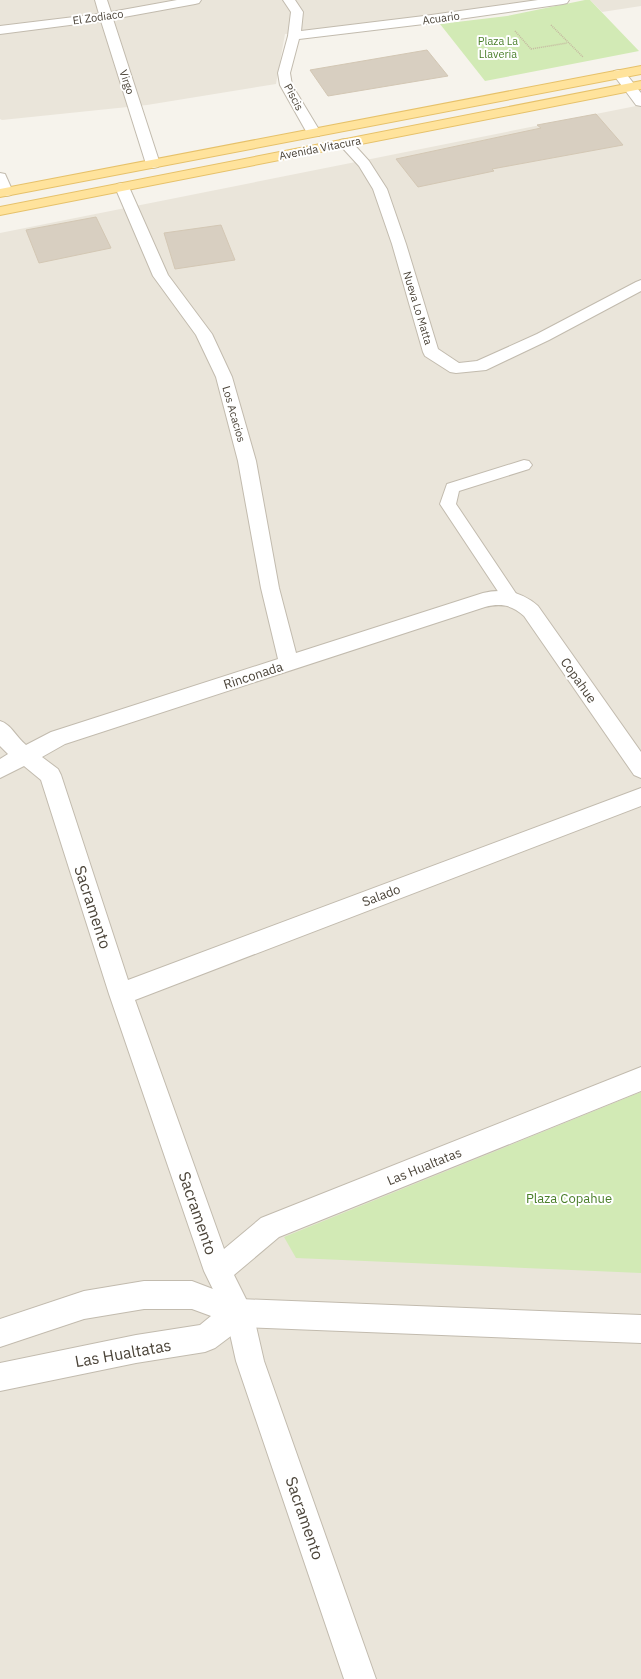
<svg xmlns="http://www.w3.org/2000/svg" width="641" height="1679" font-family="'IBM Plex Sans',sans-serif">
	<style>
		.residential { fill: #eae5da }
		.green { fill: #d2eab5 }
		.building { fill: #d8cfc1; stroke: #d3c7b4 }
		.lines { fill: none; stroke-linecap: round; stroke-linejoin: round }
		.service-casing { stroke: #c2bbae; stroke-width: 2 }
		.minor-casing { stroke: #c2bbae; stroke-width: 2 }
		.tertiary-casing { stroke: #c2bbae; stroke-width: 2 }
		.primary-casing { stroke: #e6c16a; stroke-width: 2 }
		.path { stroke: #c4b79f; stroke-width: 1.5; stroke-dasharray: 1 1; stroke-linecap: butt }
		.service { fill: #fff; fill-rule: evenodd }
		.minor { fill: #fff; fill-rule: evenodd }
		.tertiary { fill: #fff; fill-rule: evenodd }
		.primary { fill: #ffe39c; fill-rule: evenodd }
		.labels { text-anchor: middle; stroke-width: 4; stroke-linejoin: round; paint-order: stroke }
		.far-street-label { font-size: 11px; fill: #4b4439; stroke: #fff }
		.far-park-label { font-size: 11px; fill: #4a7f2a; stroke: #fff }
		.street-label { font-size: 13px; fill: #4b4439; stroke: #fff }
		.park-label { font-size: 13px; fill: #4a7f2a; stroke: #fff }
		.near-street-label { font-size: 16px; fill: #4b4439; stroke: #fff }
	</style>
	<rect width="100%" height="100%" fill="#f6f3ec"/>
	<g class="residential">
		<polygon points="0,0 543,0 316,32 285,34 276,84 147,105 2,120 0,119"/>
		<polygon points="590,0 641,0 641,6 602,12"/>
		<polygon points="641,105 641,1679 0,1679 0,233"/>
	</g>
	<g class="green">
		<polygon points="585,0 590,0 639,51 485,81 440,24 507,16"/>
		<polygon points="641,1092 641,1273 296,1258 284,1237"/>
	</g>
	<g class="building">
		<polygon points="427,50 448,76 328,96 310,70"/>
		<polygon points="596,114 623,145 492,169 494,171 418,187 396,159 541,128 537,125"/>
		<polygon points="96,217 111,248 39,263 26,230"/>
		<polygon points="221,225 235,260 175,269 164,233"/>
	</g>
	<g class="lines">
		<defs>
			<polygon id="service" points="524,460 529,461 532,465 529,469 459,491 456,504 519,598 517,602 511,604 505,602 440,504 447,484"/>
			<g id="minor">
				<polygon points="95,0 107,0 111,12 177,0 201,0 199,3 195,4 113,19 160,164 158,167 153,168 148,167 146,164 101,21 0,34 0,26 99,14"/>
				<polygon points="283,0 295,0 303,12 301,31 424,16 538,0 569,0 567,3 563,4 424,24 299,39 290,73 292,85 321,133 319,136 309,136 307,133 280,85 278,73 288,36 291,12"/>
				<polygon points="619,70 624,71 641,93 641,106 636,105 613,74 614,71"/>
				<polygon points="345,139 350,140 369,161 387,189 406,244 438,349 459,363 477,361 537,334 636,282 641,280 641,291 549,340 486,370 456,373 450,372 425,356 423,352 392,244 373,189 359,166 338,143 340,140"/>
				<polygon points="0,173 5,174 13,192 11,195 6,196 0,194"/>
				<path d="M122,183L127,184L129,187L168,275L212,334L232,377L256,461L279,588L296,653L483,593C503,588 522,592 538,606L641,752V778L634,775L524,616C512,605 501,603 485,607L65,744L42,757L58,769L61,775L128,980L641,788V806L135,1000L224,1249L261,1218L641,1067V1091L279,1237L234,1275L253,1313L264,1361L376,1679H344L236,1361L226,1316L204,1271L109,994L41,780L24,766L0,778V759L8,754L0,746V721C11,724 16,737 26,745L51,732L278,659L261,588L238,461L216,377L196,335L153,276L115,187L117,184Z"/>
			</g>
			<polygon id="tertiary" points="144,1281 192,1281 239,1299 641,1315 641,1343 243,1327 215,1348 205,1352 136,1363 0,1391 0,1363 136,1335 200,1325 211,1316 192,1309 144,1309 84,1319 0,1347 0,1319 84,1291"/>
			<g id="primary">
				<polygon points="641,66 641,74 0,197 0,189"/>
				<polygon points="641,81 641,89 0,215 0,207"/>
			</g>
		</defs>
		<use href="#service" class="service-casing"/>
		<use href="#minor" class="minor-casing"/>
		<use href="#tertiary" class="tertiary-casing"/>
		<use href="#primary" class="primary-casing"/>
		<g class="path">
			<polyline points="551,25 583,57"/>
			<polyline points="515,31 531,49 567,43"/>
		</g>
		<use href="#service" class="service"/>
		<use href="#minor" class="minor"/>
		<use href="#tertiary" class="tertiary"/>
		<use href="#primary" class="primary"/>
	</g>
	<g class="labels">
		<g class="far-street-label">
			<text transform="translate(98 17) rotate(-8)" y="4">El Zodiaco</text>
			<text transform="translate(441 18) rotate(-8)" y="4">Acuario</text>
			<text transform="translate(127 82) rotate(72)" y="4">Virgo</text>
			<text transform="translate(294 97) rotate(62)" y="4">Piscis</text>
			<text transform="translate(320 148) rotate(-11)" y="4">Avenida Vitacura</text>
			<text transform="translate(418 308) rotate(73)" y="4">Nueva Lo Matta</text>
			<text transform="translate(234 414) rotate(74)" y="4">Los Acacios</text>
		</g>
		<g class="far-park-label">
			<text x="498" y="45">Plaza La<tspan x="498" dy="13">Llaveria</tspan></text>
		</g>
		<g class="street-label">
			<text transform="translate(253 675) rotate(-18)" y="5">Rinconada</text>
			<text transform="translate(579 680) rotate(55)" y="5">Copahue</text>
			<text transform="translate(381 895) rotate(-21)" y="5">Salado</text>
			<text transform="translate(424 1166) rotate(-22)" y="5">Las Hualtatas</text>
		</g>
		<g class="park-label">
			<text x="569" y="1203">Plaza Copahue</text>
		</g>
		<g class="near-street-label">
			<text transform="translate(93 907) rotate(72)" y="6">Sacramento</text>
			<text transform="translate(198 1213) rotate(71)" y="6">Sacramento</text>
			<text transform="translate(123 1353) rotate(-10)" y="6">Las Hualtatas</text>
			<text transform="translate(305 1518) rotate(71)" y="6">Sacramento</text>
		</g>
	</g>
</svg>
